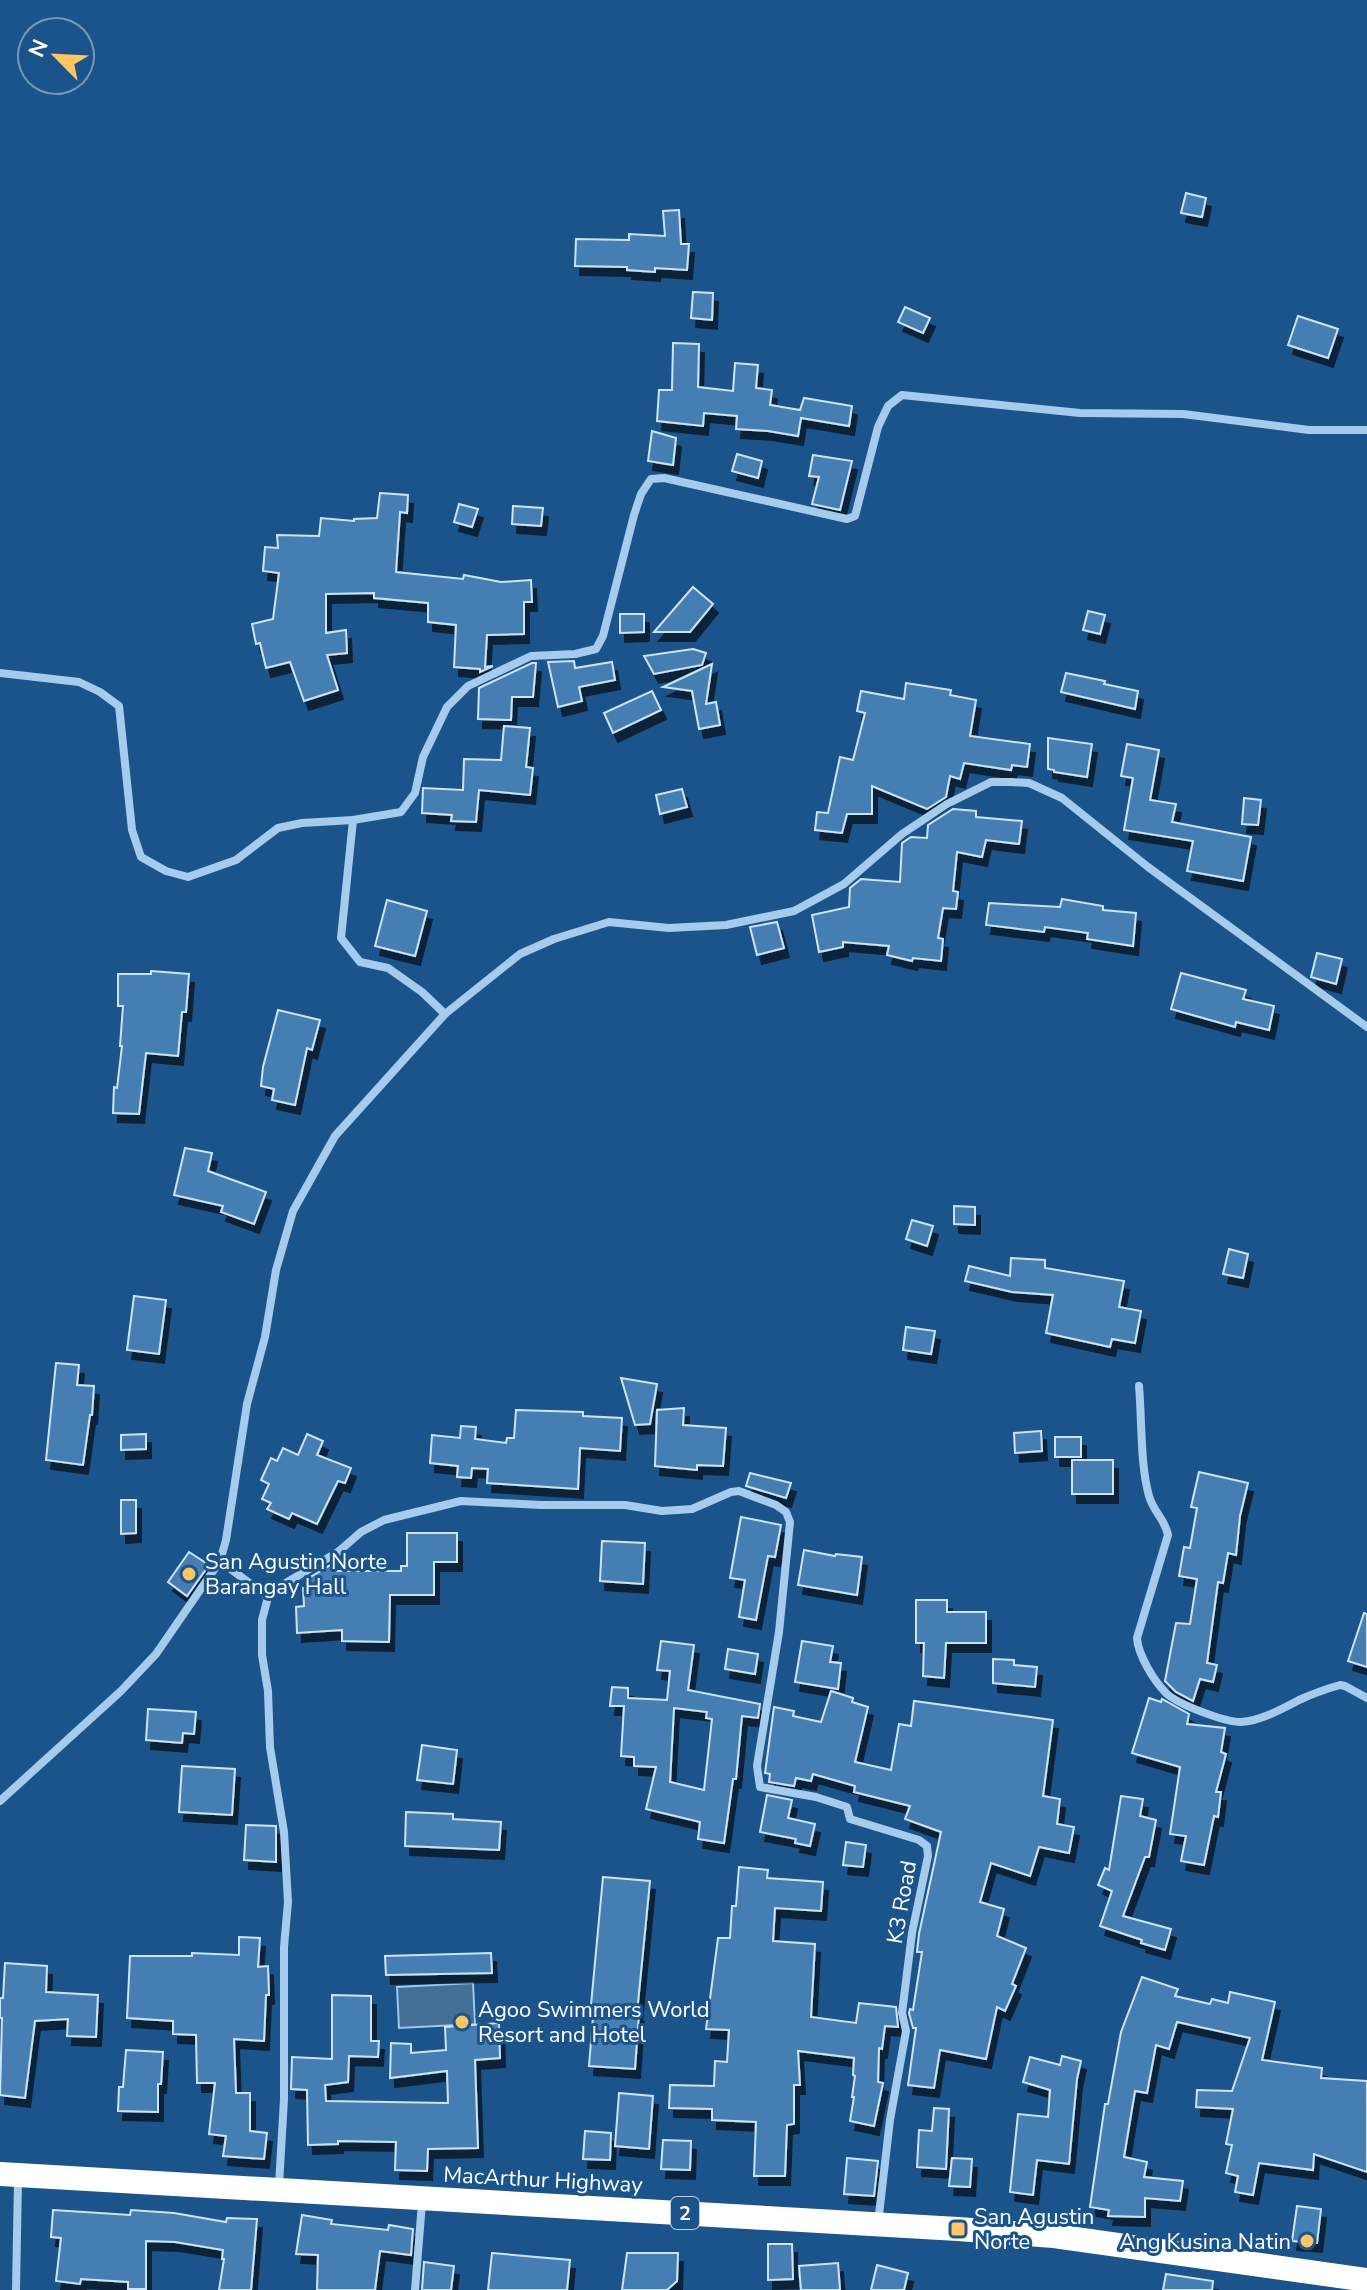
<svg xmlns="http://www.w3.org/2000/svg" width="1367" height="2290" font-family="'Nunito Sans',sans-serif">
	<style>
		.water { fill: #456e95; stroke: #98c7ef; stroke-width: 2 }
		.building { fill: #447eb3; stroke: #cbe4f9; stroke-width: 2; fill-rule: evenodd; filter: url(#shadow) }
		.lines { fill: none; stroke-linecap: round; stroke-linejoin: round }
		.street { stroke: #a5cbed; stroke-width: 8 }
		.highway { stroke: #fff; stroke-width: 24 }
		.poi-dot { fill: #fec562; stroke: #1b548b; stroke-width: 3 }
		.labels { text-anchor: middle; stroke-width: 6; stroke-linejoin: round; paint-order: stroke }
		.shield { fill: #1b548b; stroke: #bbccdc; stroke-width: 2 }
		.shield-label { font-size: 20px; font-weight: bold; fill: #fff }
		.poi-label { font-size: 22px; fill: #fff; stroke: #1b548b; text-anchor: start }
		.street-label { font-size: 22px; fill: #fff; stroke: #1b548b }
	</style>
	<defs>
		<filter id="shadow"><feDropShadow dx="5" dy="9" stdDeviation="0" flood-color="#0009"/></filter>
	</defs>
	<rect width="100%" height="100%" fill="#1b548b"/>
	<polygon class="water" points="473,1983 475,2024 399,2028 397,1987"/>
	<g class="building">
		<polygon points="1186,193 1206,198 1202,217 1181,213"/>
		<polygon points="679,210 681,244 689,244 687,270 655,268 655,272 627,270 627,267 575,266 576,239 629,240 629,234 665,236 663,211"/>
		<polygon points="693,292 713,293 712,320 691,318"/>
		<polygon points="905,307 930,318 923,333 898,322"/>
		<polygon points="1298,316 1338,329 1328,358 1288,345"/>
		<polygon points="673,343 699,344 698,387 733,391 735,363 758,365 756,388 772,390 770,405 800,410 804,398 852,406 849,426 801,418 798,436 768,431 736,429 737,416 704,413 703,426 657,421 659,390 672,390"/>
		<polygon points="652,431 676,438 673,465 648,461"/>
		<polygon points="737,454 762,461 758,478 732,471"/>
		<polygon points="813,455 852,461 840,510 812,504 819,477 809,476"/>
		<polygon points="380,493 408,495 407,513 400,512 396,572 463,579 464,575 501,582 531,580 532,602 524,602 524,634 487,635 485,667 493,666 480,672 480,669 454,667 456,625 428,622 428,603 374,598 374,593 326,594 326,633 346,630 347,653 327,655 338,690 304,701 290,662 266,668 260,643 256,644 252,624 273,619 279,573 263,571 265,547 278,548 277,535 319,536 321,518 354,521 354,519 377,518"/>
		<polygon points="459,504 478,509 472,527 454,522"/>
		<polygon points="513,506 543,508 541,526 512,524"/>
		<polygon points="693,587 713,604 690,632 654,632"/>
		<polygon points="1088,611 1105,615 1100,634 1083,630"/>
		<polygon points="620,614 644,614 644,632 620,633"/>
		<polygon points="693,649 706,653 702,665 654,674 644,656"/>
		<polygon points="574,661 575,668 612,662 615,680 579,687 582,701 558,707 548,662"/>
		<polygon points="532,663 536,663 533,697 512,697 511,720 478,719 479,688"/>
		<polygon points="712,664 706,704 716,702 720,725 699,729 692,691 663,687"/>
		<polygon points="1066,673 1105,681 1104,684 1138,691 1135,709 1061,692"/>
		<polygon points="906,683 951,690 950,695 976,700 970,736 1030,744 1027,767 1012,765 1011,770 964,763 960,779 950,776 946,797 927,809 872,786 872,814 847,814 842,833 815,830 817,812 828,813 840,757 853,760 865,713 857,711 861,691 904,699"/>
		<polygon points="652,691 661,710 613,733 604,713"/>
		<polygon points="504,726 530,728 526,767 533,768 530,795 479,790 476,822 451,821 452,815 422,813 423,788 463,790 464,759 501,760"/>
		<polygon points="1048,738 1092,744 1087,777 1054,772 1054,770 1048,769"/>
		<polygon points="1127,744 1159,750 1150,800 1176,804 1172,822 1251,837 1243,881 1187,871 1193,841 1124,830 1133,778 1121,776"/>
		<polygon points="682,789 687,807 660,814 656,795"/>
		<polygon points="1244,798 1261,800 1258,825 1242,824"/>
		<polygon points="953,809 976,811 976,817 1022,821 1019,844 986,840 982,857 957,852 953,891 958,892 956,909 943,908 938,938 943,939 941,961 913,958 912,961 887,955 889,946 843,942 843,947 819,952 812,915 849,907 850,888 861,879 900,882 902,843 911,837 927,838 928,825"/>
		<polygon points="1062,899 1103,906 1103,910 1136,913 1133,946 1087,939 1088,933 1045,927 1044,932 986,925 989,903 1060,907"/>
		<polygon points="387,900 427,911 415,956 375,946"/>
		<polygon points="777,922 784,948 757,955 750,927"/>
		<polygon points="1317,953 1342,959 1336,984 1311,977"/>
		<polygon points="151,971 189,974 186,1012 182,1012 178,1056 146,1053 139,1114 113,1113 114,1087 117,1088 122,1046 120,1046 123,1006 118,1006 118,974 151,974"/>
		<polygon points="1181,973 1246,990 1243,999 1274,1006 1269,1030 1236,1022 1235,1027 1171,1009"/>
		<polygon points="278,1010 320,1020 312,1050 307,1048 295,1105 272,1100 274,1089 261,1086 263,1067"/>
		<polygon points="185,1148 212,1153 208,1171 266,1192 254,1224 221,1212 223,1206 174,1195"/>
		<polygon points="954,1206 975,1207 975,1225 954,1224"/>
		<polygon points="912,1220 933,1226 927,1246 906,1239"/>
		<polygon points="1229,1249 1248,1254 1243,1278 1223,1274"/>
		<polygon points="1011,1258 1045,1260 1045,1268 1124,1281 1119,1307 1141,1311 1135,1343 1112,1339 1110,1347 1046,1333 1053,1295 1012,1292 965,1281 969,1266 1010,1276"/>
		<polygon points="134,1296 166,1300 159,1354 127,1350"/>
		<polygon points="906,1327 935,1331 931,1354 903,1350"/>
		<polygon points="56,1363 79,1365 77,1385 94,1386 92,1415 90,1415 83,1465 46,1460"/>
		<polygon points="621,1378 657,1384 650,1424 635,1425"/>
		<polygon points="684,1408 683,1425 726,1428 723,1466 697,1465 697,1470 655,1466 657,1410"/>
		<polygon points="516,1410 583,1412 583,1416 622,1418 620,1451 580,1448 578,1489 487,1483 488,1469 472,1468 471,1478 457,1477 458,1466 430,1463 432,1435 460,1438 461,1426 476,1427 475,1439 506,1443 507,1438 514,1438"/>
		<polygon points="1041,1431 1042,1451 1015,1453 1014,1433"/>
		<polygon points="146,1434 146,1449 121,1450 121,1435"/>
		<polygon points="307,1434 323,1441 317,1455 351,1468 345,1483 338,1481 317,1524 292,1513 289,1519 267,1509 271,1503 262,1499 269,1484 261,1480 271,1458 277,1461 283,1448 298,1455"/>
		<rect x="1055" y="1437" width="26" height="20"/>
		<rect x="1072" y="1460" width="41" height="34"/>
		<polygon points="1199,1472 1248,1483 1240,1516 1236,1555 1228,1553 1223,1583 1218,1582 1207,1663 1217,1665 1213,1682 1200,1679 1193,1701 1176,1692 1165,1681 1176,1623 1190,1624 1197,1579 1179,1576 1184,1547 1190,1548 1197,1508 1191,1507"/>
		<polygon points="750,1473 791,1483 786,1498 746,1486"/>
		<polygon points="121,1500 136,1500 136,1533 121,1534"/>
		<polygon points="741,1517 781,1525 775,1557 768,1556 756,1620 739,1617 745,1580 730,1578"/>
		<polygon points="407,1533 457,1533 457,1562 434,1562 434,1595 390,1595 389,1642 342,1641 342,1630 297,1633 296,1607 304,1606 303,1588 307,1588 307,1579 334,1563 335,1571 401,1571 401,1566 407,1566"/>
		<polygon points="602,1541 645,1543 643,1584 600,1581"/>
		<polygon points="804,1550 835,1556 836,1554 862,1557 857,1595 798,1585"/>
		<polygon points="189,1552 209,1565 187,1596 168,1582"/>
		<polygon points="916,1600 947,1600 947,1612 986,1612 986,1643 946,1643 944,1678 923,1676 924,1643 916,1643"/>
		<polygon points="1364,1613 1367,1614 1367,1667 1348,1661"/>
		<path d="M661,1641L694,1645L688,1690L760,1704L758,1718L742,1716L736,1779H733L724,1843L698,1839L700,1822L646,1809L656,1767L634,1766V1757L621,1756L624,1706H610L612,1687L628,1688V1698L667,1700L670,1671L657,1670ZM674,1708L707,1712L706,1718L712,1719L704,1790L670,1782Z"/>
		<polygon points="802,1641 833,1646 830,1662 841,1663 838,1689 795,1682"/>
		<polygon points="728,1649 758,1654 755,1674 725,1669"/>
		<polygon points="993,1659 1014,1660 1014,1665 1037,1667 1035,1687 993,1683"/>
		<polygon points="831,1691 853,1698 852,1702 868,1707 855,1762 891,1770 899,1724 911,1726 914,1701 1053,1720 1043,1796 1060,1799 1057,1824 1074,1827 1069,1853 1039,1847 1030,1876 991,1863 980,1902 1004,1909 997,1936 1026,1948 1012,1984 1016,1986 1005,2011 997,2007 986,2059 940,2050 934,2088 908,2085 916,2028 913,2028 909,2013 910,2009 913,2010 922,1952 917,1952 919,1934 941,1832 905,1819 910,1806 854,1792 855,1786 813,1774 811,1781 796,1778 794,1786 769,1782 770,1774 765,1773 774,1707 794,1711 793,1716 821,1722"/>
		<polygon points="1149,1698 1161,1702 1162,1699 1189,1714 1187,1724 1225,1728 1221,1752 1226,1754 1216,1792 1221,1792 1218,1817 1214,1816 1204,1865 1181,1861 1186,1836 1170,1834 1180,1767 1132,1753"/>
		<polygon points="148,1709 196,1712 194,1734 183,1733 182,1743 146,1740"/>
		<polygon points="422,1745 457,1750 453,1784 417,1780"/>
		<polygon points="182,1766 235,1769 232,1815 179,1812"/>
		<polygon points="767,1795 792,1800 788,1818 815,1824 810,1846 795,1843 796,1839 760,1832"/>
		<polygon points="1121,1796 1143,1799 1140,1816 1156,1820 1149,1857 1145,1857 1123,1916 1171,1929 1165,1950 1141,1943 1142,1940 1100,1926 1112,1891 1098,1885 1105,1868 1109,1870"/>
		<polygon points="406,1812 453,1814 453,1819 501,1822 499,1850 405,1846"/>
		<polygon points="246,1825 276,1826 276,1862 244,1860"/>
		<polygon points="846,1842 866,1845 863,1867 843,1865"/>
		<polygon points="739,1867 768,1870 767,1878 823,1882 821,1911 775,1908 773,1941 815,1944 811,2017 856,2023 859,2003 896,2007 898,2027 885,2026 882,2049 879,2048 878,2082 883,2083 874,2126 850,2121 854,2097 852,2097 855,2076 853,2075 854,2058 798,2051 800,2085 794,2085 794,2124 787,2125 785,2176 754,2176 756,2122 712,2120 712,2109 669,2108 670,2085 714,2086 715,2061 727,2062 729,2030 706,2029 718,1938 730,1938 732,1906 736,1906"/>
		<polygon points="603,1877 650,1881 637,2013 639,2013 635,2069 589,2066 594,2005 591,2005"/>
		<polygon points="239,1937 260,1938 258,1967 268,1966 269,1995 266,1995 264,2041 234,2039 236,2093 250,2093 250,2131 267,2133 264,2159 223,2156 226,2136 209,2134 215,2083 197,2083 196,2035 173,2034 173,2021 127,2018 130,1956 192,1956 192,1953 239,1955"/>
		<polygon points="491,1953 492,1973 386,1975 385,1956"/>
		<polygon points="5,1963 47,1966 46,1992 98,1995 96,2037 67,2036 68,2019 35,2021 25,2098 0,2095 2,2018 0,2018 0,1998 3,1998"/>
		<polygon points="1142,1977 1178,1989 1175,1996 1210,2004 1212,1999 1228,2003 1230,1992 1275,2002 1262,2060 1322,2068 1321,2078 1367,2081 1367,2172 1314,2154 1313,2170 1259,2163 1253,2195 1235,2192 1238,2176 1226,2173 1232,2145 1226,2144 1233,2109 1196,2107 1197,2090 1232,2091 1250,2038 1177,2022 1169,2049 1156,2045 1147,2093 1135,2091 1124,2157 1147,2162 1144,2177 1183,2181 1180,2201 1145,2198 1145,2217 1108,2216 1109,2210 1090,2207 1105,2104 1108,2104 1121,2032"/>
		<polygon points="332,1995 371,1996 371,2041 379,2041 378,2057 349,2056 348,2082 325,2085 326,2101 448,2103 447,2071 390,2078 391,2043 411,2044 411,2053 446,2050 445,2027 499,2023 500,2058 475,2060 478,2148 428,2149 427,2171 395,2170 396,2142 338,2141 338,2144 308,2145 307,2090 291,2089 292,2057 332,2059"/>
		<polygon points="126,2050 163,2052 161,2084 158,2084 158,2112 118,2111 119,2087 123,2087"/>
		<polygon points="1062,2056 1081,2061 1077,2079 1069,2164 1037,2160 1033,2195 1010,2192 1018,2114 1048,2117 1050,2090 1023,2082 1030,2057 1060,2065"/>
		<polygon points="619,2093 653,2096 649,2149 615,2146"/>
		<polygon points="934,2108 949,2109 946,2169 917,2167 919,2130 932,2131"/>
		<polygon points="585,2131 611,2133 610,2160 583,2159"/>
		<polygon points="663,2140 691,2141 690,2170 661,2169"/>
		<polygon points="847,2158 878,2161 874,2196 844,2194"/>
		<polygon points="952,2158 972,2159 970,2187 949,2186"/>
		<polygon points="1297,2206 1321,2209 1317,2243 1292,2241"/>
		<polygon points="53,2210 130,2215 131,2210 174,2213 226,2222 227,2218 257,2219 251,2290 219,2290 224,2259 222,2259 223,2250 175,2242 146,2241 146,2289 128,2289 128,2282 81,2279 80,2284 56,2281 61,2238 51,2237"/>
		<polygon points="302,2215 332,2220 331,2224 388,2230 389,2225 413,2229 411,2255 380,2251 375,2290 317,2290 318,2255 296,2254"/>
		<polygon points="768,2244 792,2244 793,2279 768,2280"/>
		<polygon points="492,2253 570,2260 567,2290 488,2290"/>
		<polygon points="627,2253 678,2253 677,2281 667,2290 622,2290"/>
		<polygon points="424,2262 454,2266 451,2290 422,2290"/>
		<polygon points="838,2263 840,2290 801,2290 799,2266"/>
		<polygon points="877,2265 908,2273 904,2290 871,2290"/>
		<polygon points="1166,2274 1213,2281 1212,2290 1163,2290"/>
	</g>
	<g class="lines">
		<g class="street">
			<polyline points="0,673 79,682 100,692 119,706 132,830 141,857 166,871 188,877 236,860 278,828 302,823 353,820 401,812 415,793 423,757 447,707 468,686 531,656 575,654 596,649 603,636 634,515 641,494 651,479 664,478 847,519 855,516 878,427 888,406 902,395 1080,413 1183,414 1309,430 1367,430"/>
			<polyline points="353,820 341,938 360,962 388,968 422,992 445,1014"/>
			<path d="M1139,1386C1142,1419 1140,1464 1149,1496C1154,1513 1165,1519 1168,1535L1137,1638C1138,1655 1154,1681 1166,1693C1177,1704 1224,1722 1241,1722C1260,1721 1282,1709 1299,1700C1312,1694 1326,1689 1340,1685L1345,1686L1367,1698"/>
			<polyline points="220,1561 268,1597 262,1620 262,1655 268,1691 270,1747 284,1832 288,1902 284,1947 284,2099 279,2185"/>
			<polyline points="268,1597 279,1587 338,1552 361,1532 384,1520 461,1501 541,1505 625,1505 662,1511 692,1509 731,1492 739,1491 776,1505 786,1512 790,1522 779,1632 757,1766 760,1787 816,1797 847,1807 850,1819 919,1840 927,1846 928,1856 912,1933 902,2013 906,2031 890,2120 878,2223"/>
			<polyline points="0,1801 121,1691 156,1654 220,1561 226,1540 247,1404 265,1337 276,1270 293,1211 335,1136 445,1014 520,954 554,939 609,922 669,928 726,925 794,911 844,884 902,834 947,804 991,782 1011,782 1029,783 1062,798 1148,867 1367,1027"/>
			<polyline points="16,2290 18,2180"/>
			<polyline points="415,2290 422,2203"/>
		</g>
		<polyline class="highway" points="0,2174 958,2229 1054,2236 1367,2280"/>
	</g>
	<g class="poi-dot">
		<circle cx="189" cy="1574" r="8"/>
		<circle cx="462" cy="2022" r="8"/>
		<rect x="950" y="2221" width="16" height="16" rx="4"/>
		<circle cx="1307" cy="2241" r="8"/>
	</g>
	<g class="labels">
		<rect class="shield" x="671" y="2197" width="28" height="32" rx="6"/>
		<g class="shield-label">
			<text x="685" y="2220">2</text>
		</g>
		<g class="poi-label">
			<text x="205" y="1569">San Agustin Norte<tspan x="205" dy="25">Barangay Hall</tspan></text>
			<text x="478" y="2017">Agoo Swimmers World<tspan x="478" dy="25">Resort and Hotel</tspan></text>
			<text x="974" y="2224">San Agustin<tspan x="974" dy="25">Norte</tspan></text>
			<text x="1291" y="2249" text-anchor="end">Ang Kusina Natin</text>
		</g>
		<g class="street-label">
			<text transform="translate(901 1902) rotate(-80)" y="8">K3 Road</text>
			<text transform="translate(543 2179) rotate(3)" y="8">MacArthur Highway</text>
		</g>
	</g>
	<g transform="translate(56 56) rotate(294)"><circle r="38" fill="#1b548b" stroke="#7698b9" stroke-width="2"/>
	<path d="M0-6L14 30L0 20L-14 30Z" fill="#fec562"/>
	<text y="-12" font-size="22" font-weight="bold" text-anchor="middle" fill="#ffffff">N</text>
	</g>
</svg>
